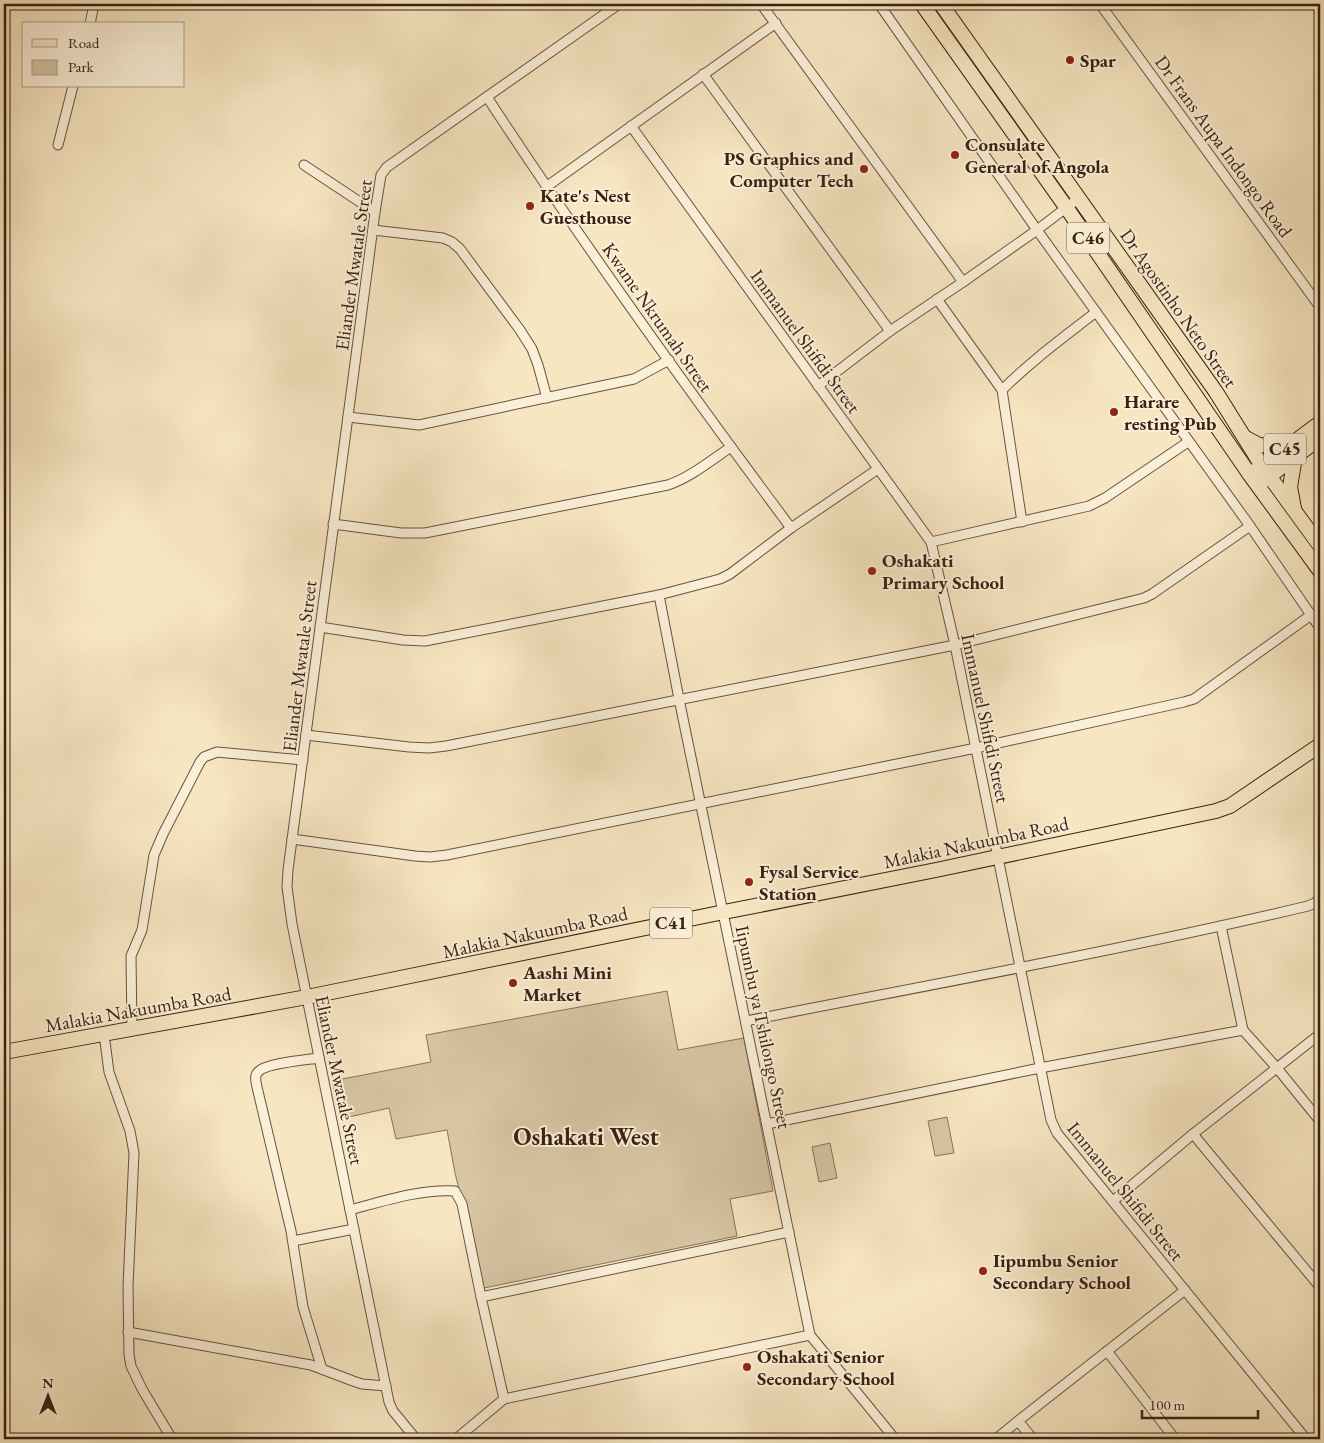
<svg xmlns="http://www.w3.org/2000/svg" width="1324" height="1443" font-family="'EB Garamond',serif">
	<style>
		.green { fill: #d7c5a4; stroke: #88735c }
		.lines { fill: none; stroke-linecap: round; stroke-linejoin: round }
		.street-casing { stroke: #69523f; stroke-width: 11 }
		.primary-casing { stroke: #3a2113; stroke-width: 16 }
		.street { stroke: #faefd7; stroke-width: 9 }
		.primary { stroke: #f7e6c2; stroke-width: 14 }
		.poi-dot { fill: #8f2418; stroke: #faefd7; stroke-width: 2 }
		.labels { text-anchor: middle; stroke-width: 4; stroke-linejoin: round; paint-order: stroke }
		.shield { fill: #faefd7; stroke: #745f4e; stroke-width: 1 }
		.shield-label { font-size: 18px; font-weight: bold; fill: #3a2113 }
		.poi-label { font-size: 19px; font-weight: bold; fill: #3a2113; stroke: #faefd7; text-anchor: start }
		.street-label { font-size: 19px; fill: #3a2113; stroke: #faefd7 }
		.district-label { font-size: 24px; font-weight: bold; fill: #3a2113; stroke: #faefd7 }
	</style>
	<rect width="100%" height="100%" fill="#f7e6c2"/>
	<filter id="stains"><feTurbulence type="fractalNoise" baseFrequency=".004" numOctaves="4"/><feColorMatrix values="0 0 0 0 .2 0 0 0 0 .09 0 0 0 0 .02 0 0 0 .5 -.17"/></filter>
	<radialGradient id="worn" r=".72"><stop offset=".6" stop-color="#630" stop-opacity="0"/><stop offset="1" stop-color="#630" stop-opacity=".3"/></radialGradient>
	<g class="green">
		<polygon points="667,991 678,1050 744,1038 773,1191 730,1199 737,1236 484,1288 455,1173 447,1130 396,1139 389,1108 340,1119 332,1081 431,1062 426,1035"/>
		<polygon points="947,1117 954,1153 935,1156 928,1121"/>
		<polygon points="830,1143 837,1178 819,1182 812,1147"/>
	</g>
	<g class="lines">
		<defs>
			<g id="street">
				<polyline points="761,4 963,282 890,331 818,386"/>
				<polyline points="879,4 1037,230 1250,526 1311,615"/>
				<polyline points="1100,4 1320,307"/>
				<polyline points="90,24 94,4"/>
				<polyline points="703,74 890,331"/>
				<path d="M487,97C583,244 686,387 791,528"/>
				<polyline points="631,126 931,542 955,645 1051,1120 1057,1133 1306,1439"/>
				<polyline points="58,145 73,86"/>
				<polyline points="304,165 375,212"/>
				<polyline points="546,187 776,23"/>
				<polyline points="373,230 443,238 452,242 460,249 520,330 532,349 538,365 547,398"/>
				<polyline points="963,282 1037,230 1079,198"/>
				<polyline points="937,299 1002,390"/>
				<polyline points="348,417 419,425 634,379 669,360"/>
				<path d="M1022,522L1002,390C1031,361 1064,337 1096,312"/>
				<path d="M333,524L401,533H425L668,485C691,477 710,461 731,447"/>
				<polyline points="931,542 1089,506 1105,498 1188,442"/>
				<polyline points="659,595 679,699 810,1335 895,1439"/>
				<polyline points="320,627 403,640 425,641 659,595 720,579 730,574 791,528 878,469"/>
				<polyline points="306,735 409,747 429,748 446,746 955,645 1144,598 1152,594 1250,526"/>
				<polyline points="292,839 415,856 430,857 447,855 976,748 1184,702 1194,699 1311,615 1320,628"/>
				<polyline points="1221,926 1243,1030"/>
				<path d="M746,1021C934,984 1122,950 1308,906L1315,903L1320,898"/>
				<polyline points="132,1029 131,956 142,930 154,855 163,834 200,762 204,757 217,752 303,760"/>
				<polyline points="104,1034 109,1072 130,1131 134,1153 128,1286 129,1355 131,1366 142,1389 172,1439"/>
				<path d="M319,1058C306,1060 265,1063 258,1072C254,1076 256,1082 257,1087L291,1231L303,1307L322,1369"/>
				<polyline points="767,1124 1040,1068 1243,1030 1277,1068 1320,1121"/>
				<polyline points="1193,1134 1320,1287"/>
				<polyline points="1113,1201 1193,1134 1320,1034"/>
				<path d="M350,1210C384,1201 420,1189 455,1191L462,1204L481,1297"/>
				<polyline points="293,1241 354,1229"/>
				<polyline points="128,1332 311,1365 353,1381 362,1384 386,1386"/>
				<polyline points="1107,1351 1175,1439"/>
				<polyline points="504,1399 481,1297 789,1232"/>
				<polyline points="1018,1421 1033,1439"/>
				<polyline points="416,1439 393,1411 389,1402 292,924 287,887 288,870 375,212 381,175 387,167 619,4"/>
				<polyline points="456,1439 504,1399 810,1335"/>
				<polyline points="996,1439 1018,1421 1185,1290"/>
			</g>
			<g id="primary">
				<polyline points="922,4 1066,207 1250,475 1320,571"/>
				<polyline points="941,4 1216,392 1262,466 1320,546"/>
				<polyline points="1244,437 1259,445 1290,446"/>
				<polyline points="1255,471 1320,423"/>
				<polyline points="1263,481 1320,438"/>
				<polyline points="1294,508 1290,487 1295,457"/>
				<polyline points="4,1052 307,997 724,912 936,870 1216,811 1230,806 1320,745"/>
			</g>
		</defs>
		<use href="#street" class="street-casing"/>
		<use href="#primary" class="primary-casing"/>
		<use href="#street" class="street"/>
		<use href="#primary" class="primary"/>
	</g>
	<g class="poi-dot">
		<circle cx="1070" cy="60" r="5"/>
		<circle cx="955" cy="155" r="5"/>
		<circle cx="864" cy="169" r="5"/>
		<circle cx="530" cy="206" r="5"/>
		<circle cx="1114" cy="412" r="5"/>
		<circle cx="872" cy="571" r="5"/>
		<circle cx="749" cy="882" r="5"/>
		<circle cx="513" cy="983" r="5"/>
		<circle cx="983" cy="1271" r="5"/>
		<circle cx="747" cy="1367" r="5"/>
	</g>
	<g class="labels">
		<g class="shield">
			<rect x="1067" y="222.5" width="42" height="31" rx="4"/>
			<rect x="1264" y="433.5" width="42" height="31" rx="4"/>
			<rect x="650" y="907.5" width="42" height="31" rx="4"/>
		</g>
		<g class="shield-label">
			<text x="1088" y="244">C46</text>
			<text x="1285" y="455">C45</text>
			<text x="671" y="929">C41</text>
		</g>
		<g class="poi-label">
			<text x="1080" y="67">Spar</text>
			<text x="965" y="151">Consulate<tspan x="965" dy="22">General of Angola</tspan></text>
			<text x="854" y="165" text-anchor="end">PS Graphics and<tspan x="854" dy="22">Computer Tech</tspan></text>
			<text x="540" y="202">Kate's Nest<tspan x="540" dy="22">Guesthouse</tspan></text>
			<text x="1124" y="408">Harare<tspan x="1124" dy="22">resting Pub</tspan></text>
			<text x="882" y="567">Oshakati<tspan x="882" dy="22">Primary School</tspan></text>
			<text x="759" y="878">Fysal Service<tspan x="759" dy="22">Station</tspan></text>
			<text x="523" y="979">Aashi Mini<tspan x="523" dy="22">Market</tspan></text>
			<text x="993" y="1267">Iipumbu Senior<tspan x="993" dy="22">Secondary School</tspan></text>
			<text x="757" y="1363">Oshakati Senior<tspan x="757" dy="22">Secondary School</tspan></text>
		</g>
		<g class="street-label">
			<text transform="translate(1224 146) rotate(54)" y="7">Dr Frans Aupa Indongo Road</text>
			<text transform="translate(353 265) rotate(-82)" y="7">Eliander Mwatale Street</text>
			<text transform="translate(1179 308) rotate(55)" y="7">Dr Agostinho Neto Street</text>
			<text transform="translate(658 317) rotate(55)" y="7">Kwame Nkrumah Street</text>
			<text transform="translate(806 341) rotate(54)" y="7">Immanuel Shifidi Street</text>
			<text transform="translate(299 666) rotate(-83)" y="7">Eliander Mwatale Street</text>
			<text transform="translate(986 718) rotate(78)" y="7">Immanuel Shifidi Street</text>
			<text transform="translate(976 842) rotate(-12)" y="7">Malakia Nakuumba Road</text>
			<text transform="translate(535 932) rotate(-12)" y="7">Malakia Nakuumba Road</text>
			<text transform="translate(138 1009) rotate(-10)" y="7">Malakia Nakuumba Road</text>
			<text transform="translate(764 1027) rotate(78)" y="7">Iipumbu ya Tshilongo Street</text>
			<text transform="translate(340 1080) rotate(78)" y="7">Eliander Mwatale Street</text>
			<text transform="translate(1126 1191) rotate(51)" y="7">Immanuel Shifidi Street</text>
		</g>
		<g class="district-label">
			<text x="586" y="1145">Oshakati West</text>
		</g>
	</g>
	<rect width="1324" height="1443" fill="none" stroke="#f7e6c2" stroke-width="20"/>
	<rect x="5" y="5" width="1314" height="1433" fill="none" stroke="#3a2113" stroke-width="2.5"/>
	<rect x="10" y="10" width="1304" height="1423" fill="none" stroke="#3a2113"/>
	<rect x="22" y="22" width="162" height="65" fill="#faefd7" stroke="#ad9d89"/>
	<rect x="32" y="39" width="25" height="8" fill="#f7e6c2" stroke="#ad9d89"/>
	<text x="68" y="48" font-size="15" fill="#3a2113">Road</text>
	<rect x="32" y="60" width="25" height="15" fill="#d7c5a4" stroke="#ad9d89"/>
	<text x="68" y="72" font-size="15" fill="#3a2113">Park</text>
	<g transform="translate(48 1396)" stroke="#faefd7" stroke-width="4" paint-order="stroke">
	<path d="M0-4L9 19L0 12L-9 19Z" fill="#3a2113"/>
	<text y="-8" font-size="14" font-weight="bold" text-anchor="middle" fill="#3a2113">N</text>
	</g>
	<path d="M1142 1410v8h116v-8" fill="none" stroke="#3a2113" stroke-width="2.5"/>
	<text x="1149" y="1410" font-size="15" fill="#3a2113" stroke="#faefd7" stroke-width="4" paint-order="stroke">100 m</text>
	<rect width="100%" height="100%" filter="url(#stains)"/>
	<rect width="100%" height="100%" fill="url(#worn)"/>
</svg>
